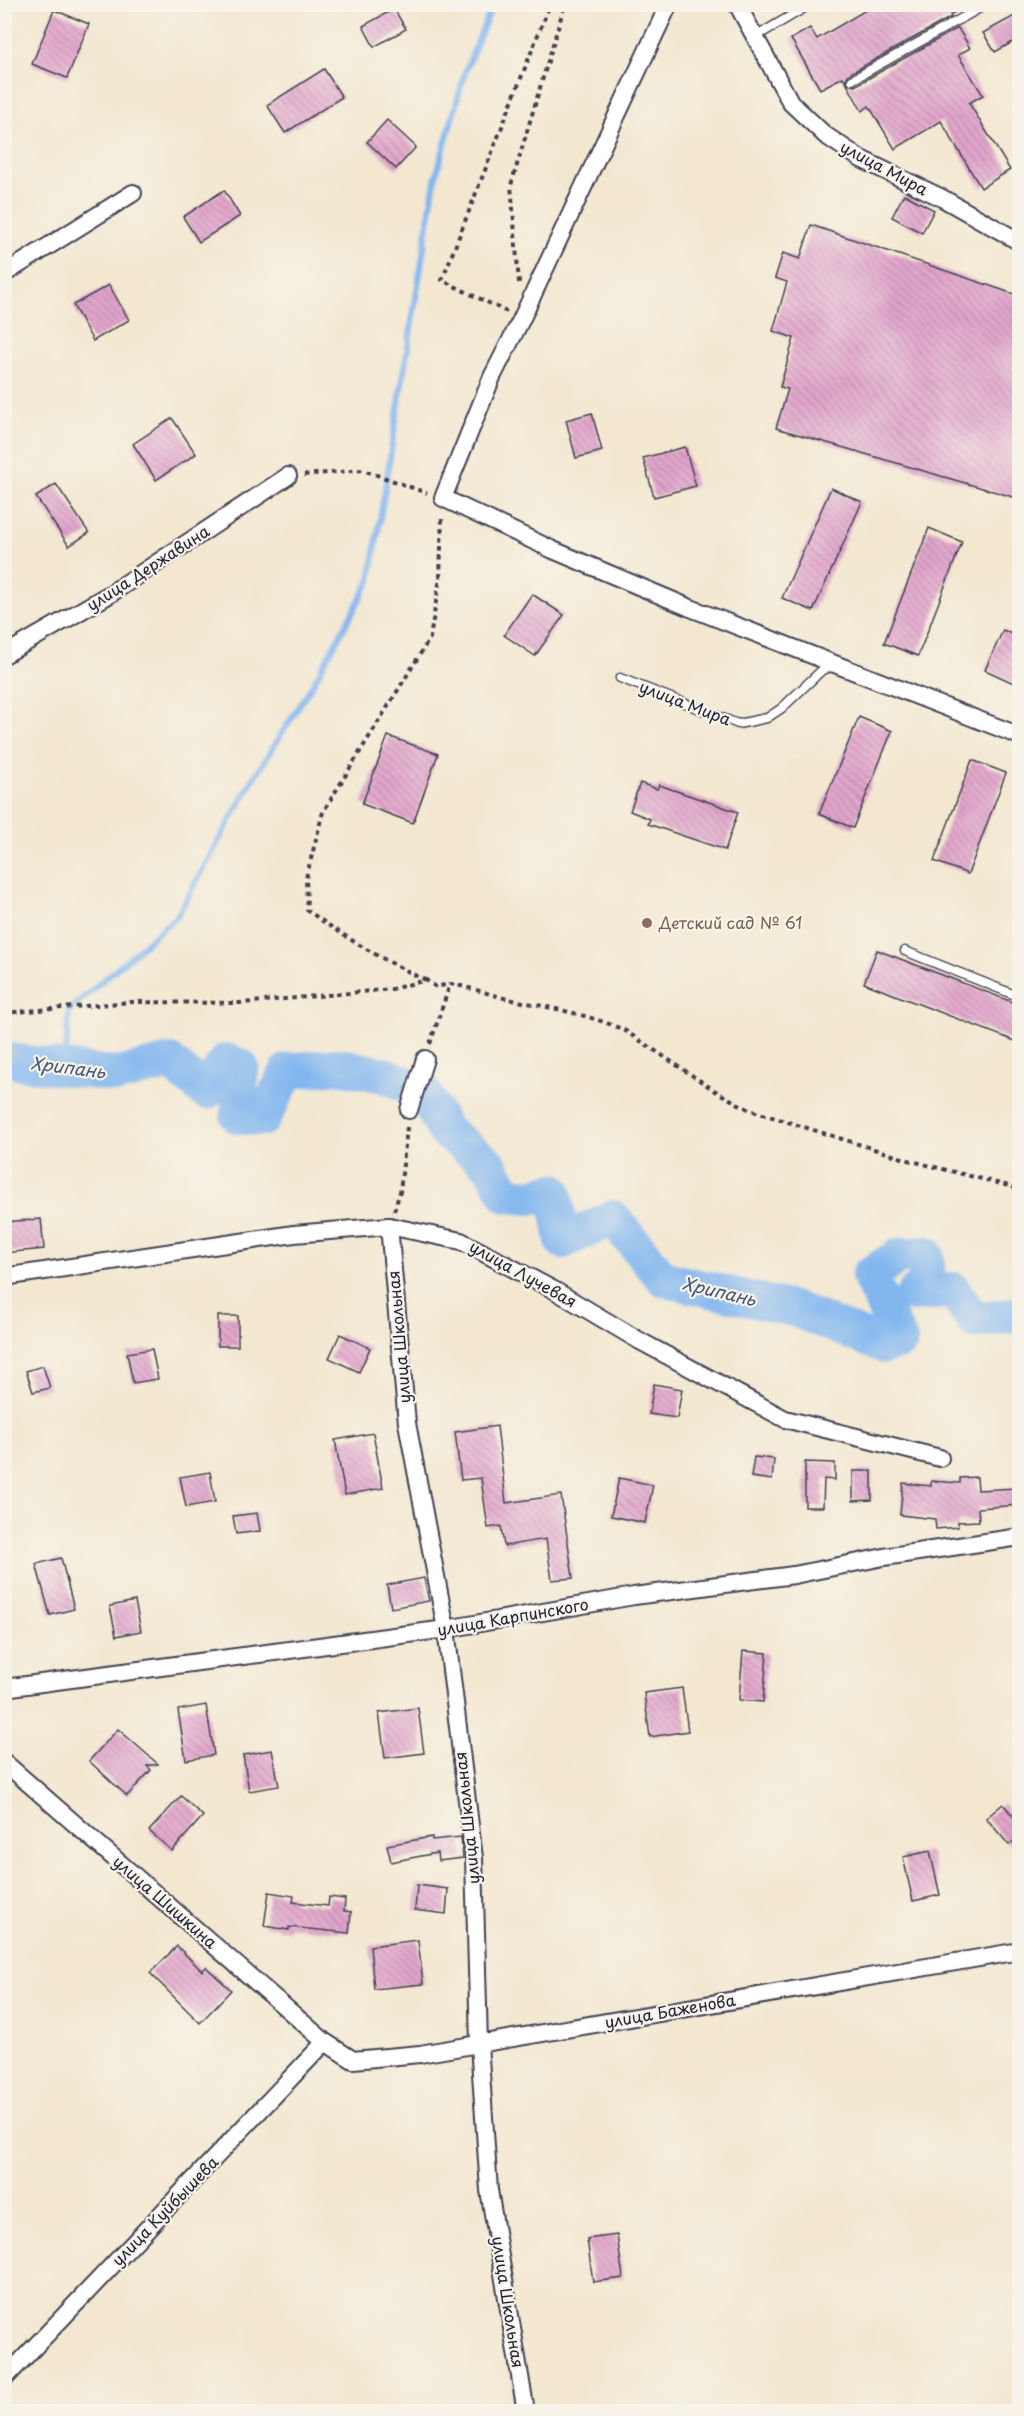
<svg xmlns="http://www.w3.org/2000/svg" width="1024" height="2416" font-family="'Playpen Sans',sans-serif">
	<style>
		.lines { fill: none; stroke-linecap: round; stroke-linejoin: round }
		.stream { stroke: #81b6ef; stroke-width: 6 }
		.river { stroke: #81b6ef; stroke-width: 36 }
		.building { fill: url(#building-back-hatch) }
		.lane-casing { stroke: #414051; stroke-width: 11 }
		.street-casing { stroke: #414051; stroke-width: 20 }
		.path { stroke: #414051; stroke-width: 4; stroke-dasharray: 4.5 4.5; stroke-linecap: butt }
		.lane { stroke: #fff; stroke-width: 8 }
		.street { stroke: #fff; stroke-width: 16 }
		.education-dot { fill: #8d6e63; stroke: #f7f3e8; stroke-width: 2 }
		.labels { text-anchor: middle; stroke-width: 4.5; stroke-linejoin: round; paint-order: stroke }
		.street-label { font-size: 16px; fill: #22223b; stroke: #f7f3e8 }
		.education-label { font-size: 16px; fill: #785e54; stroke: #f7f3e8; text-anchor: start }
		.water-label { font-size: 18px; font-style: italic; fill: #43567a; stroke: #f7f3e8 }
	</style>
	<defs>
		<pattern id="building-back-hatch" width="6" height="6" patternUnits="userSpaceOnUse" patternTransform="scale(1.5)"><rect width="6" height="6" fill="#e2a5cc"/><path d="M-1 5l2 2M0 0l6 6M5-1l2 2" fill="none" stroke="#b786a7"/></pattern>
	</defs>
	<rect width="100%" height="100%" fill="#f7f3e8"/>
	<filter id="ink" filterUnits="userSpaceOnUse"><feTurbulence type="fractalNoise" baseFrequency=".0167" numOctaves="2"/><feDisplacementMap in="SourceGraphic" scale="12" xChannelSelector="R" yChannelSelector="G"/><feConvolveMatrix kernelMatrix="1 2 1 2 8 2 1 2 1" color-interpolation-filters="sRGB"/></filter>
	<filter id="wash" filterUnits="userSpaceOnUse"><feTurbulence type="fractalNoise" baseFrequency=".008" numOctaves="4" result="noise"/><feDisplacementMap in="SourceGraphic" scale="24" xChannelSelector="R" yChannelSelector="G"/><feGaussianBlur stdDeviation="1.35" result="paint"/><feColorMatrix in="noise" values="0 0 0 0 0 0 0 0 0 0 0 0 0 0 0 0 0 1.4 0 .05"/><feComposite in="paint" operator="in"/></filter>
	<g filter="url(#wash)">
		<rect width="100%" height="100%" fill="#f3e7d0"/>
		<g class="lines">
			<polyline class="stream" points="65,1068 69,1010 177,916 252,781 314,682 370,581 435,180 465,72 493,4"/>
			<polyline class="river" points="4,1060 118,1075 170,1062 206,1092 226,1061 241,1067 238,1116 263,1118 288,1071 339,1066 384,1075 423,1091 445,1131 489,1164 507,1195 530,1197 554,1191 563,1241 613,1218 664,1279 797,1310 885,1346 900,1341 869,1275 899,1256 926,1254 928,1281 914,1294 953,1290 974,1321 1020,1314"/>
		</g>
		<g id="blocks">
			<g class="building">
				<polygon points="876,4 968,4 950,15 951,17 849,74 846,79 847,84 855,86 958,28 970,48 958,55 983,95 969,103 1010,170 981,188 941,121 895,149 869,106 862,111 843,77 820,89 791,39 810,28 817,39"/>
				<polygon points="394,9 406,29 374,47 363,26"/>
				<polygon points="54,10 89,24 67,78 32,64"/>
				<polygon points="1020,13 1020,38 995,52 983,33"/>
				<polygon points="324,69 342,97 285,133 267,105"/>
				<polygon points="387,120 416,147 396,169 367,142"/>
				<polygon points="224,190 240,216 199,242 183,217"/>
				<polygon points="904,194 934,210 922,233 892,217"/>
				<polygon points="811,225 1020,296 1020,499 776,428 788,389 780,387 794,338 773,331 787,282 775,278 783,253 800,259"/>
				<polygon points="109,285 129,320 93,341 73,305"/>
				<polygon points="592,413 602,451 576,458 566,420"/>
				<polygon points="172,418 196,454 156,480 133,444"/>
				<polygon points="685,447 696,486 654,497 643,458"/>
				<polygon points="56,484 89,533 69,546 36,497"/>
				<polygon points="831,488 862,502 813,611 782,598"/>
				<polygon points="929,528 962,542 918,656 884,643"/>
				<polygon points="532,594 564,615 535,656 504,635"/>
				<polygon points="1003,630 1020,638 1020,686 985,670"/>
				<polygon points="859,717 892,731 853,828 819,814"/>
				<polygon points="388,736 438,754 413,823 362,804"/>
				<polygon points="972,760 1006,773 968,874 934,861"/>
				<polygon points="640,783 657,789 659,785 738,812 725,850 648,824 650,819 630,811"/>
				<polygon points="877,950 1020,1005 1020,1043 864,983"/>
				<polygon points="41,1219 44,1249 4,1253 4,1222"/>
				<rect x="218" y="1316" width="20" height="30"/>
				<polygon points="340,1334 370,1348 359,1372 329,1358"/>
				<polygon points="152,1349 158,1379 133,1383 127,1353"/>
				<polygon points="43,1366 50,1388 33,1392 26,1371"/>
				<polygon points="654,1384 682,1389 677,1418 649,1414"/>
				<polygon points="497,1426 506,1503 561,1495 573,1578 552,1580 546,1539 504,1546 501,1526 488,1528 481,1478 461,1480 455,1432"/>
				<polygon points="373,1433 383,1488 345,1495 335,1440"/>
				<polygon points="754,1457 774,1459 772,1480 751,1477"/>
				<polygon points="805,1462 835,1463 835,1480 824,1479 823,1507 805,1507"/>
				<polygon points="853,1471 872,1471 872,1500 853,1501"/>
				<polygon points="210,1472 215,1502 186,1507 180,1477"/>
				<polygon points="977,1477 978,1490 1018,1488 1020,1505 978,1508 979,1521 958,1522 958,1527 936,1529 935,1519 900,1515 903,1483 931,1486 931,1481 960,1483 960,1478"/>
				<polygon points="619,1478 653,1485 645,1523 611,1516"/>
				<polygon points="257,1513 260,1531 236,1534 233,1516"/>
				<polygon points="61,1558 74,1609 50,1615 36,1564"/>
				<polygon points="424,1578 429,1601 391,1608 387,1585"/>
				<polygon points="135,1601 141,1631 116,1636 110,1606"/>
				<polygon points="743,1651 767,1653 763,1702 739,1700"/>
				<polygon points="682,1688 688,1731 650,1737 644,1693"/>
				<polygon points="206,1705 214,1755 186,1760 178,1710"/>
				<polygon points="418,1708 424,1753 385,1758 379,1713"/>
				<polygon points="118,1729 158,1764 147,1766 151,1770 127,1796 89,1761"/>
				<polygon points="272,1750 279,1786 249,1791 243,1755"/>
				<polygon points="181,1796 203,1816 172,1851 149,1831"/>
				<polygon points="1003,1804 1020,1824 1020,1836 1009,1845 986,1818"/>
				<polygon points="432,1837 432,1840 461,1837 463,1858 438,1861 437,1853 391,1862 387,1845"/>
				<polygon points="930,1851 940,1895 913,1901 903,1857"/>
				<polygon points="417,1885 448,1889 446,1914 415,1910"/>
				<polygon points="269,1892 294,1896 293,1902 328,1906 329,1897 345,1899 344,1911 351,1912 349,1933 289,1927 289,1930 264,1926"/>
				<polygon points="418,1940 423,1984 374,1989 370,1946"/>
				<polygon points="177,1946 202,1971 206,1967 231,1990 200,2023 150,1973"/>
				<polygon points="617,2235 623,2278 593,2282 587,2239"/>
			</g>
		</g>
	</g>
	<g filter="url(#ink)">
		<use href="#blocks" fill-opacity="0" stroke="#414051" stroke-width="1.5"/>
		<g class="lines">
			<defs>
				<g id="lane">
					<polyline points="755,37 811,4"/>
					<polyline points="852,80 987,4"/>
					<polyline points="620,678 738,724 767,718 782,708 822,670 835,666"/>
					<polyline points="905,951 1020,997"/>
				</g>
				<g id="street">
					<polyline points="669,4 521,320 492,377 443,498 553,550 688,607 1020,736"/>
					<polyline points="737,4 791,103 825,135 861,159 942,198 1020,242"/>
					<polyline points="4,274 133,193"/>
					<polyline points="4,655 110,594 288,476"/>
					<polyline points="409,1110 425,1059"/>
					<polyline points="389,1226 407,1423 446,1629 474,1858 479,2044 489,2190 526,2412"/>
					<polyline points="4,1277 294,1234 389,1226 461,1241 554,1290 640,1341 785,1419 940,1458"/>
					<polyline points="4,1688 446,1629 634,1596 794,1575 884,1557 1020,1537"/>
					<polyline points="4,1762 325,2042 353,2060 420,2054 1020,1951"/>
					<polyline points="4,2379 325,2042"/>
				</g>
			</defs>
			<use href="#lane" class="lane-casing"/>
			<use href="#street" class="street-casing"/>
			<g class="path">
				<polyline points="519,283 511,185 565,4"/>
				<polyline points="507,312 442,280 550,4"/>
				<polyline points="304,475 363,470 427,493"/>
				<path d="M426,980C382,960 346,938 307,910L306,878L323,812L430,638L440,578L442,516"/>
				<polyline points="4,1013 132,1002 242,1003 392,989 426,980 436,987 449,984"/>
				<path d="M430,1044L450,984C470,987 488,994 508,999C547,1007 588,1014 624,1030L717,1092L750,1110L912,1161L1020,1189"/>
				<polyline points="394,1211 400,1192 407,1127"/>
			</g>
			<use href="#lane" class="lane"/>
			<use href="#street" class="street"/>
		</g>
	</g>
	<circle class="education-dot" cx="647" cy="923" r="6"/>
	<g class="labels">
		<g class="street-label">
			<text transform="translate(884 168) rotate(28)" y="6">улица Мира</text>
			<text transform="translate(148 568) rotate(-33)" y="6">улица Державина</text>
			<text transform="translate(685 703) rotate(21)" y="6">улица Мира</text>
			<text transform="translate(523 1274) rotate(29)" y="6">улица Лучевая</text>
			<text transform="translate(399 1337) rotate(-95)" y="6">улица Школьная</text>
			<text transform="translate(513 1617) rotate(-10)" y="6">улица Карпинского</text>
			<text transform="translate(467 1818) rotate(-96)" y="6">улица Школьная</text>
			<text transform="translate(165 1902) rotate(41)" y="6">улица Шишкина</text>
			<text transform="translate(670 2011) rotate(-10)" y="6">улица Баженова</text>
			<text transform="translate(165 2211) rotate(-46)" y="6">улица Куйбышева</text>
			<text transform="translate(508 2302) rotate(81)" y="6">улица Школьная</text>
		</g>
		<g class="education-label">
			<text x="659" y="929">Детский сад № 61</text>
		</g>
		<g class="water-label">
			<text transform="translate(68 1068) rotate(7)" y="6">Хрипань</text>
			<text transform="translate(719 1292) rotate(13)" y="6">Хрипань</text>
		</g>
	</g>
	<rect width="1024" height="2416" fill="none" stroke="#f7f3e8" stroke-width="24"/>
</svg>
